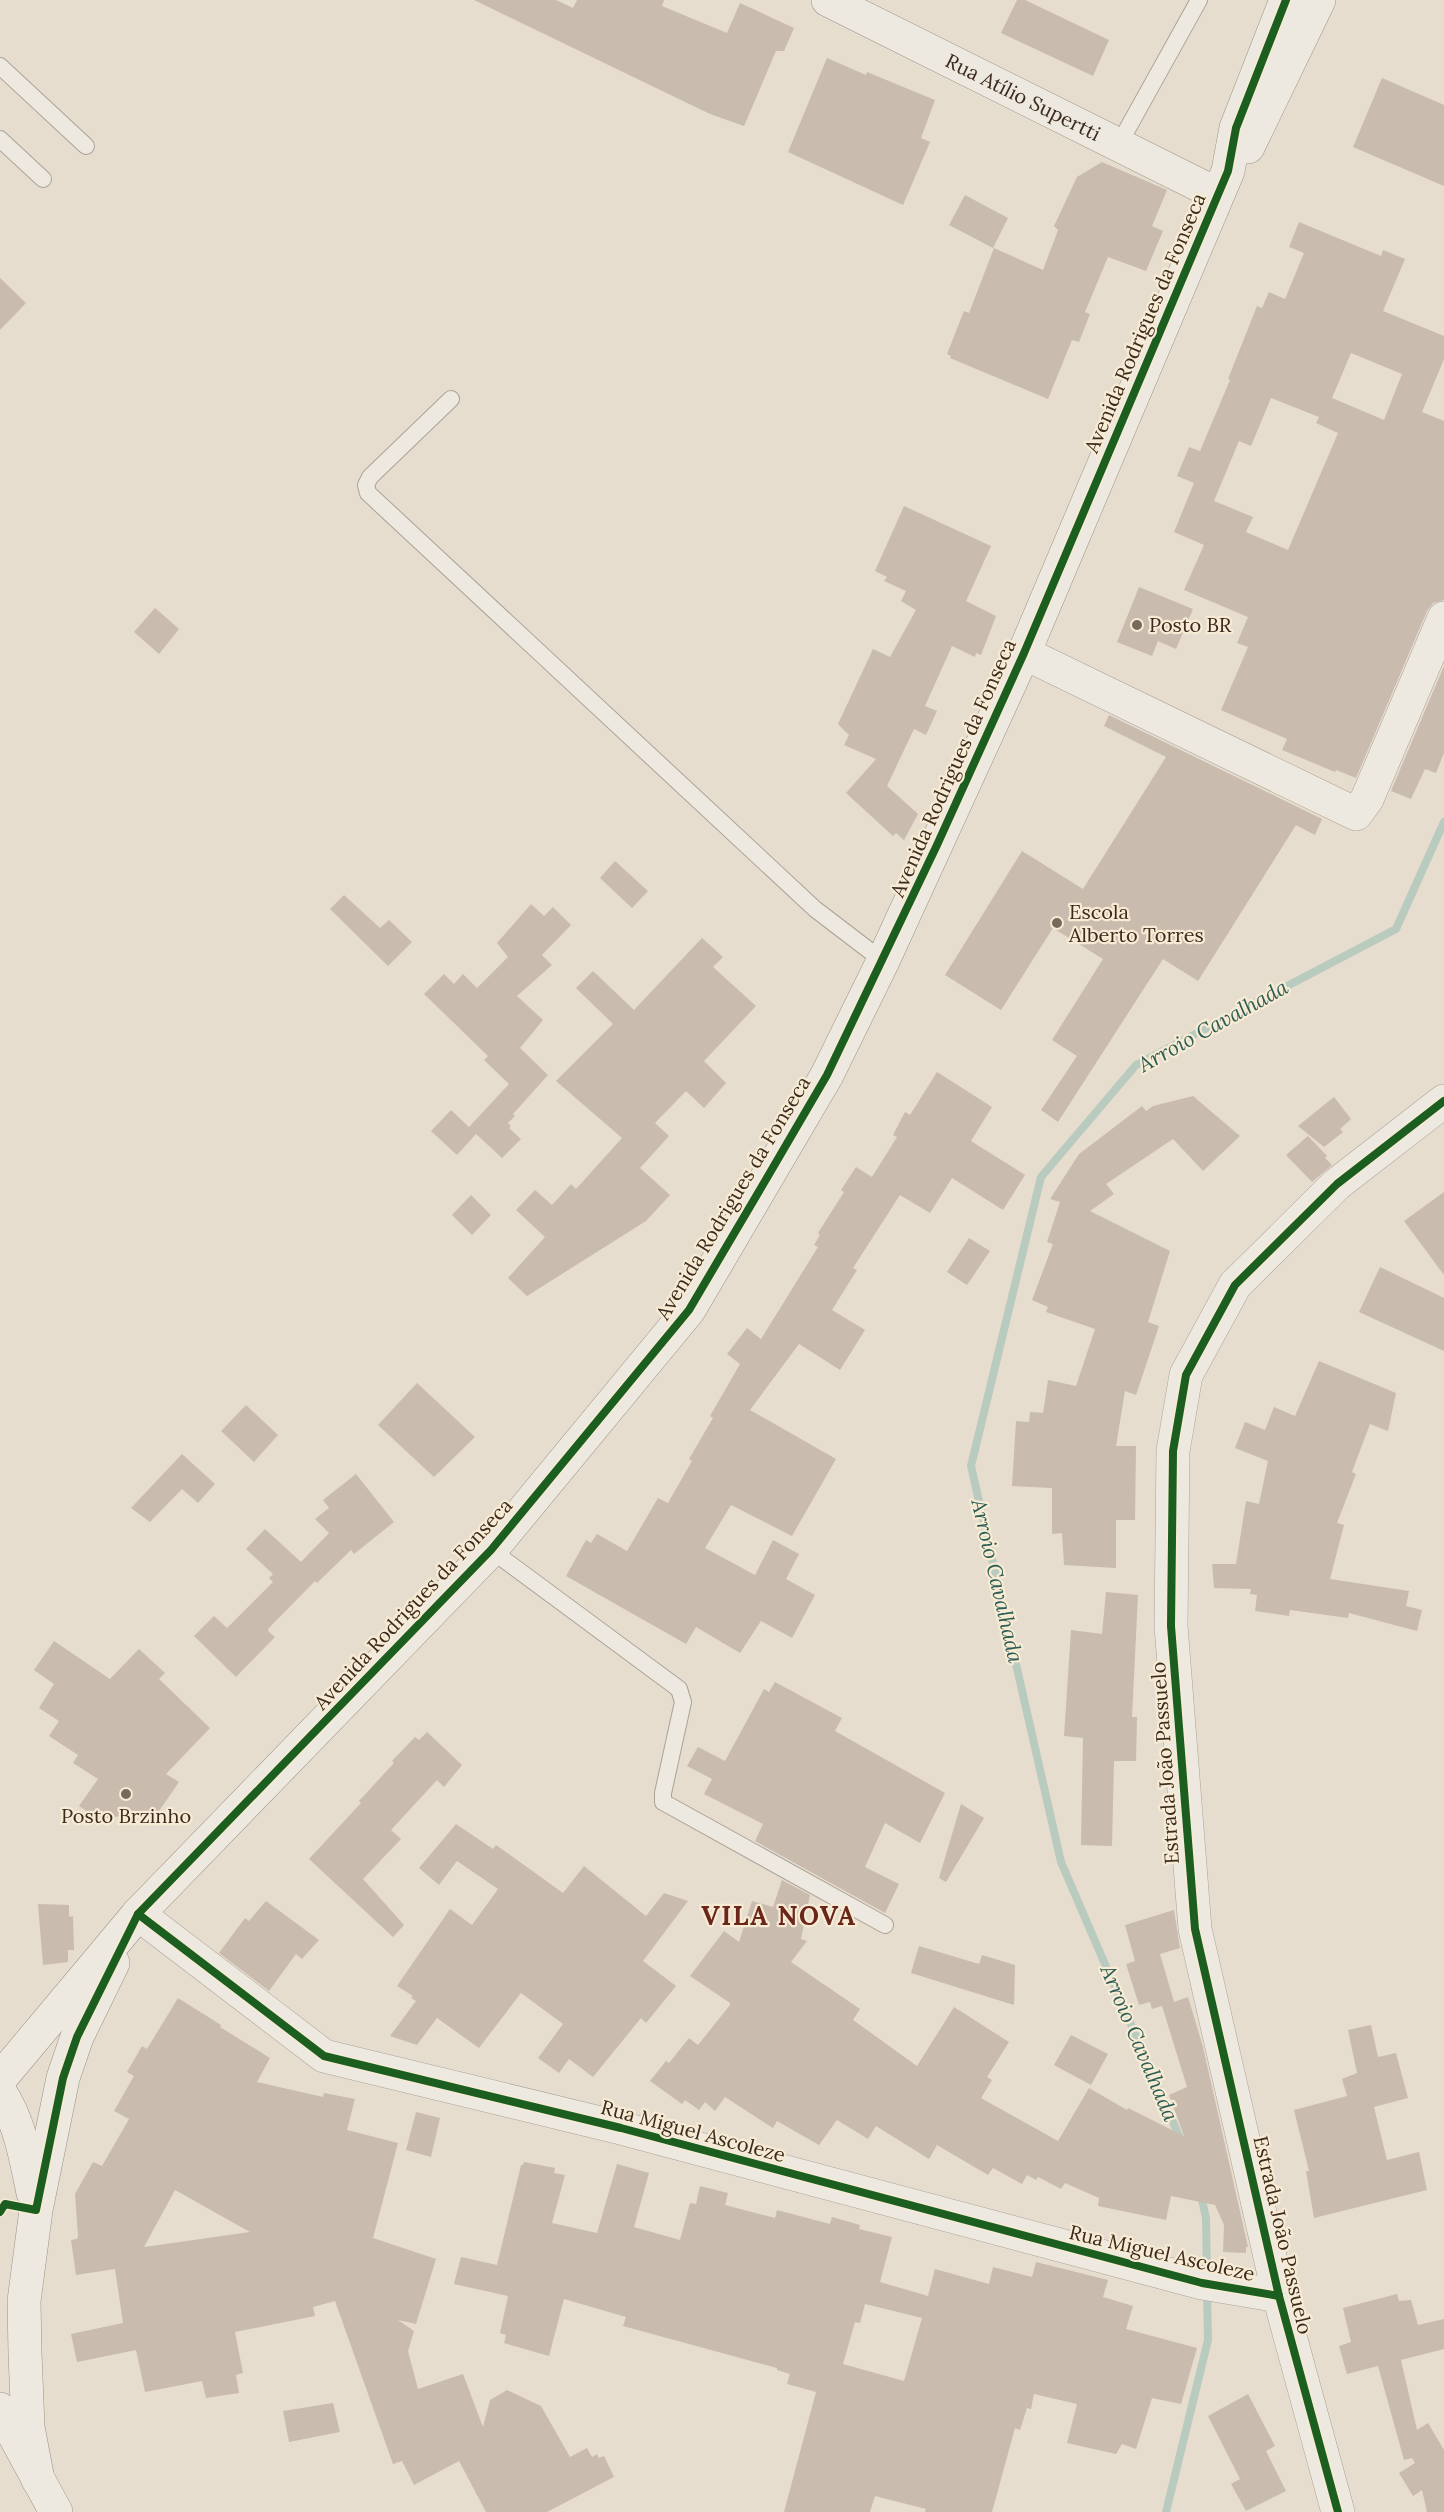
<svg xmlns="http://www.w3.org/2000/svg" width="1444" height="2512" font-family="Lora,serif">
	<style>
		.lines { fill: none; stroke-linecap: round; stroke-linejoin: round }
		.stream { stroke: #b9cbbf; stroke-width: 8 }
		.building { fill: #cabbaf; fill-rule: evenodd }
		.service-casing { stroke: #aba297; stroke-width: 18 }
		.minor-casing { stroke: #aba297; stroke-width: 34 }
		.tertiary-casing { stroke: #aba297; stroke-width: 34 }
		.secondary-casing { stroke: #9b9286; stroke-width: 34 }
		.service { stroke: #eee9e0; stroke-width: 16 }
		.minor { stroke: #eee9e0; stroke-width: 33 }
		.tertiary { stroke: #eee9e0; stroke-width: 33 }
		.secondary { stroke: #eee9e0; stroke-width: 33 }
		.cycleway-casing { stroke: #f7ebd4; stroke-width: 11 }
		.cycleway { stroke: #1b5e20; stroke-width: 8 }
		.poi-dot { fill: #77695c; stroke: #f7ebd4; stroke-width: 2 }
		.labels { text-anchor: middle; stroke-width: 4.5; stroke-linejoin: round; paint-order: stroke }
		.street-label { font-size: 20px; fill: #3b2a1e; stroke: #f7ebd4 }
		.poi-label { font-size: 20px; fill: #3b2a1e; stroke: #f7ebd4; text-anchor: start }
		.water-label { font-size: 21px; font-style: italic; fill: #2c5c55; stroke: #f7ebd4 }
		.district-label { font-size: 26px; font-weight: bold; letter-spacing: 1.5px; fill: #6a261b; stroke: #f7ebd4 }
	</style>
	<rect width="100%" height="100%" fill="#e6ddce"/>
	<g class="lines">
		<g class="stream">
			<polyline points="1182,2143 1061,1862 971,1466 1041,1177 1136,1065 1396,929 1444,822"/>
			<polyline points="1200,2191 1206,2218 1207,2277"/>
			<polyline points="1166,2512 1208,2340 1207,2290"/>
		</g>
	</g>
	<g class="building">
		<polygon points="474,0 556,0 573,8 577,0 664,0 662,6 727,33 740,3 794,28 784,51 776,51 744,126 710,114"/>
		<polygon points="1017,0 1025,0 1109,40 1093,76 1001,33"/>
		<polygon points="827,58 866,75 867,72 935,100 921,138 930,142 903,205 788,152"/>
		<polygon points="1382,78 1444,105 1444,186 1353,147"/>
		<polygon points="1102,162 1167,190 1152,226 1163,231 1146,271 1108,257 1085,312 1090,314 1079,342 1072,340 1048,399 950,358 951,356 947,354 964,311 969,313 994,248 1043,270 1058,230 1054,226 1077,177"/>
		<polygon points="965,195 1008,218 993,248 949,225"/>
		<path d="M1299,222L1381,256L1383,250L1405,259L1383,311L1444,336V359L1422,412L1444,421V600L1433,603L1427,611L1356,778L1336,770L1335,772L1282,750L1287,739L1221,710L1248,647L1237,643L1248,617L1184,590L1204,545L1174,532L1194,483L1177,476L1189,447L1200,451L1230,380L1228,379L1257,306L1262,308L1269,292L1285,299L1304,253L1289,247ZM1351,353L1402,374L1384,420L1332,398ZM1271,398L1319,417L1316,423L1338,433L1288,550L1246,532L1253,517L1214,501L1239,441L1251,446Z"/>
		<polygon points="0,278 26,303 0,330"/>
		<polygon points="904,506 991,546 966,601 996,616 981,655 976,653 975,657 952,646 925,706 937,711 926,735 914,729 887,786 918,814 904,840 896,833 893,836 846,793 876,759 844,745 849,735 838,724 873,649 890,657 916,610 901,601 906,591 884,581 887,577 875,571"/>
		<polygon points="1139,587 1193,609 1176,649 1158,641 1152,656 1117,642"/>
		<polygon points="155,608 179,629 159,654 134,632"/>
		<polygon points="1444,666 1444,753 1436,773 1425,769 1411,799 1391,791"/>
		<polygon points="1109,715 1322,819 1315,835 1296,825 1198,981 1163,959 1058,1122 1041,1110 1077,1056 1052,1040 1103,959 1053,928 1001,1010 945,975 1022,851 1083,889 1166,757 1104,726"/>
		<polygon points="615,861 648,891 632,908 600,878"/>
		<polygon points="344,895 380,928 389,920 412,942 388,966 330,909"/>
		<polygon points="531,904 544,916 553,907 571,925 542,955 552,965 517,996 543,1020 520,1048 548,1075 513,1114 515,1116 508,1123 511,1126 509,1128 521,1139 502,1158 476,1134 457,1155 431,1131 451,1110 469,1127 509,1084 484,1060 488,1056 424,994 444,974 454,984 463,974 477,988 508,957 497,943"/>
		<polygon points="702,938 723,957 713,967 756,1006 704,1061 726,1083 704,1108 686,1091 655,1123 669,1136 640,1168 670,1195 646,1221 527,1296 508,1278 545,1237 516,1210 535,1190 552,1205 571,1184 576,1189 622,1138 556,1081 613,1024 576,988 593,971 634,1010"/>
		<polygon points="937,1072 992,1107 971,1141 1025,1175 1003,1210 952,1178 930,1213 900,1195 853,1268 857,1270 832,1310 865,1330 840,1370 799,1344 750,1410 836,1459 792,1536 731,1505 705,1548 755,1575 773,1540 799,1554 786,1579 815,1595 792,1638 761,1621 740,1653 696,1627 686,1644 566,1576 586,1540 591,1543 597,1534 627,1551 658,1498 668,1503 692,1461 689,1459 713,1418 710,1416 740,1364 727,1354 747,1328 761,1339 818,1247 814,1245 820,1235 818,1233 844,1192 841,1190 856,1167 872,1177 897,1137 893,1135 905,1112 910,1115"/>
		<polygon points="1193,1096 1240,1136 1203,1171 1173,1139 1106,1184 1114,1194 1090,1211 1170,1251 1148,1322 1159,1326 1136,1395 1125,1391 1116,1446 1136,1446 1135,1520 1116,1520 1116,1568 1064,1565 1062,1533 1052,1534 1052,1488 1012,1486 1016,1421 1029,1422 1030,1412 1043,1413 1048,1380 1076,1386 1095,1329 1046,1312 1048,1307 1032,1300 1053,1244 1047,1242 1060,1202 1050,1199 1079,1154 1142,1106 1146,1111 1153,1106"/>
		<polygon points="1334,1097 1351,1119 1340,1129 1343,1132 1324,1147 1298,1126"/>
		<polygon points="1308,1136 1327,1156 1325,1158 1332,1165 1312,1182 1286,1155"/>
		<polygon points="1444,1192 1444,1275 1404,1221"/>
		<polygon points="471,1195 491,1215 472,1235 452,1215"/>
		<polygon points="969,1238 990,1251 967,1285 947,1272"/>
		<polygon points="1380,1267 1444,1298 1444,1351 1359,1312"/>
		<polygon points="1319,1361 1396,1393 1388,1431 1370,1424 1352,1472 1356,1474 1337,1523 1344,1525 1330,1579 1409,1591 1406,1606 1422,1610 1417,1631 1349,1613 1348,1618 1290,1610 1289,1616 1255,1611 1257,1595 1250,1594 1251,1589 1214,1588 1212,1564 1236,1564 1246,1501 1259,1504 1268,1461 1235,1448 1245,1422 1265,1430 1274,1407 1295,1416"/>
		<polygon points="417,1383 475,1437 434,1477 378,1425"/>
		<polygon points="246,1405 278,1435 254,1462 221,1431"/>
		<polygon points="182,1454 215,1484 198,1503 182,1489 150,1522 131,1508"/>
		<polygon points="356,1474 394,1522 354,1554 351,1550 317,1583 315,1581 269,1628 268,1631 275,1637 236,1677 194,1636 214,1616 227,1628 273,1582 269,1578 273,1574 246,1549 265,1529 301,1562 329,1533 315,1519 329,1508 323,1500"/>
		<polygon points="1106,1592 1138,1595 1132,1717 1137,1717 1136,1761 1114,1761 1112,1846 1081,1845 1083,1738 1064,1736 1071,1630 1102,1634"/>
		<polygon points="54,1641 110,1679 139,1649 165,1673 159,1679 210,1728 166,1774 179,1782 159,1811 99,1819 79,1806 98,1779 73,1763 78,1755 49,1736 59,1721 39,1708 54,1684 34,1670"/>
		<polygon points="775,1682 842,1718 835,1731 945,1793 920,1843 885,1823 865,1867 899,1884 885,1913 755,1841 763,1824 704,1794 712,1779 687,1766 698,1747 725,1761 764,1689 769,1692"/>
		<polygon points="427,1732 462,1765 444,1787 437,1780 391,1830 401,1839 363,1879 404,1925 393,1937 309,1859 361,1803 359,1801 394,1763 392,1761 415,1737 419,1740"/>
		<polygon points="961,1804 984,1818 946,1882 939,1878"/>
		<polygon points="456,1824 493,1849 496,1845 563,1893 584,1866 646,1916 664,1893 688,1901 643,1961 676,1986 646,2023 641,2018 593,2077 569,2059 559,2073 538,2058 563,2024 521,1993 479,2048 437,2018 417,2045 390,2036 416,2001 411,1998 413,1996 397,1986 450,1909 472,1925 498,1889 457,1861 439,1885 419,1868"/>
		<polygon points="782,1880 810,1895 801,1939 807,1941 791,1962 860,2009 853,2020 917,2066 954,2007 1009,2042 987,2077 992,2080 981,2098 1058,2141 1089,2088 1127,2110 1128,2108 1184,2136 1169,2095 1187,2087 1162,2006 1165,2005 1152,2009 1150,2002 1139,2005 1126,1964 1135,1961 1125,1925 1174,1910 1180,1948 1160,1954 1174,2002 1188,1997 1203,2047 1248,2247 1246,2247 1246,2253 1223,2252 1224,2225 1215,2205 1171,2196 1166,2220 1098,2206 1099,2198 1065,2183 1061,2189 1038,2177 1036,2180 1027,2175 1022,2184 993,2168 988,2175 937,2145 929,2159 876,2126 868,2139 837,2120 819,2145 777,2121 773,2128 725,2097 715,2111 705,2102 699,2110 685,2100 682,2104 650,2081 666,2061 669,2063 689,2038 698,2045 730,2005 730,2003 690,1976 724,1931 739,1942 752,1901 773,1907"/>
		<polygon points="266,1901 319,1940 302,1959 296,1954 269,1991 219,1953 245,1918 249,1921"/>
		<polygon points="38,1904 69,1905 69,1917 73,1916 74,1950 68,1950 68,1962 43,1965"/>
		<polygon points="919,1946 979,1964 982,1955 1015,1965 1014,2005 911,1973"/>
		<path d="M178,1998L221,2025L220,2027L270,2058L257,2082L323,2097L324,2093L355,2099L347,2130L398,2143L373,2238L436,2259L416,2324L398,2320L414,2331L408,2351L418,2389L463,2374L483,2427L490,2400L507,2390L541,2406L570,2457L587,2448L592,2457L597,2454L599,2458L604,2456L614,2477L547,2512H486L459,2461L414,2485L402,2461L393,2464L335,2301L313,2307L315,2316L235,2332L243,2373L236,2375L239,2393L206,2398L202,2381L145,2392L136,2350L77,2362L71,2334L123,2323L115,2269L76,2275L71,2240L77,2239L78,2236L75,2194L93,2162L102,2166L129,2119L114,2111L134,2076L127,2072L142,2046L147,2049ZM175,2190L250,2232L144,2247Z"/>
		<polygon points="1371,2025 1378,2057 1396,2053 1408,2098 1374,2107 1387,2160 1419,2152 1427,2190 1314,2218 1306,2171 1309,2171 1294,2110 1347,2096 1342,2079 1357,2073 1348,2030"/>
		<polygon points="1071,2035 1108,2054 1091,2085 1054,2065"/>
		<polygon points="416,2112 440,2118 431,2157 406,2150"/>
		<path d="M524,2162L555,2168L554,2173L565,2175L552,2223L597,2233L617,2164L649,2173L634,2227L680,2240L690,2203L696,2204L700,2186L728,2193L725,2205L775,2218L777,2210L830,2224L832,2217L860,2225L859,2229L892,2237L880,2282L928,2296L935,2269L989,2284L993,2267L1032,2277L1036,2262L1108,2280L1103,2297L1133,2306L1126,2329L1197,2348L1181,2404L1152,2398L1136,2449L1122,2444L1116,2454L1067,2443L1077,2404L1034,2394L1031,2409L1027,2408L1020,2430L1015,2428L992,2512H925L926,2509L875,2496L870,2512H784L816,2392L787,2384L790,2374L777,2370V2368L623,2326L626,2317L564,2299L549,2356L504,2343L506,2335L500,2333L508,2296L454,2284L461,2257L497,2265L521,2165H523ZM865,2304L922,2318L904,2381L843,2364L855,2322L860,2323Z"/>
		<polygon points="1397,2294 1399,2301 1411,2300 1418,2325 1444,2319 1444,2349 1401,2360 1417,2430 1428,2423 1444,2450 1444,2512 1427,2512 1422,2490 1413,2496 1399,2473 1415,2463 1412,2458 1404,2460 1378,2366 1347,2374 1339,2346 1351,2342 1343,2308"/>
		<polygon points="1248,2394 1275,2446 1266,2451 1286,2491 1246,2511 1231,2484 1240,2479 1208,2416"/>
		<polygon points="333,2403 340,2432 289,2442 283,2411"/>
	</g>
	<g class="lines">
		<defs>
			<g id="service">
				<polyline points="0,66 86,146"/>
				<polyline points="0,139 43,179"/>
				<polyline points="1119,144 1199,0"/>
				<polyline points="451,399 370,477 366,485 368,493 815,909 883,961"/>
				<polyline points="491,1550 679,1689 683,1702 663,1793 663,1802 885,1925"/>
			</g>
			<g id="minor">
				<polyline points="1024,653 1356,814 1367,799 1444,618"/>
				<polyline points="138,1914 324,2056 621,2128 1202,2283 1279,2296"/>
			</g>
			<polyline id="tertiary" points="1338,2512 1279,2296 1195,1929 1171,1626 1173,1451 1186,1375 1235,1285 1337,1184 1444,1101"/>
			<g id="secondary">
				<path id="s1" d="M828,0L1217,194"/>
				<polyline points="1248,147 1319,0"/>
				<polyline points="0,2079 138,1914 491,1550 689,1310 827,1075 883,961 1024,653 1228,171 1236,128 1286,0"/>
				<path d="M0,2092C20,2122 26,2159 33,2193"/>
				<polyline points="0,2409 56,2512"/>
				<polyline points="38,2480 28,2427 25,2353 24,2301 36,2210 63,2078 77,2037 113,1963"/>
			</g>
		</defs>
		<use href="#service" class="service-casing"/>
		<use href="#minor" class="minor-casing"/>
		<use href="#tertiary" class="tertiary-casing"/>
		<use href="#secondary" class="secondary-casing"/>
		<use href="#service" class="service"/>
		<use href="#minor" class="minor"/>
		<use href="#tertiary" class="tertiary"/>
		<use href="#secondary" class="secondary"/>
		<defs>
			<g id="cycleway">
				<polyline points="138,1914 324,2056 621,2128 1202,2283 1279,2296"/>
				<polyline points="0,2212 5,2204 36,2210 63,2078 77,2037 138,1914 491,1550 689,1310 768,1176 827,1075 937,845 1024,653 1228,171 1236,128 1286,0"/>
				<polyline points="1338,2512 1279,2296 1195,1929 1171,1626 1173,1451 1186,1375 1235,1285 1337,1184 1444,1101"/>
			</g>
		</defs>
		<use href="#cycleway" class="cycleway-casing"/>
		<use href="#cycleway" class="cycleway"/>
	</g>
	<g class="poi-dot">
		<circle cx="1137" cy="625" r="6"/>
		<circle cx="1057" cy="923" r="6"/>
		<circle cx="126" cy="1794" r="6"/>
	</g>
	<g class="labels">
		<g class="street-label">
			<text dy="7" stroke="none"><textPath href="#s1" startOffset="218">Rua Atílio Supertti</textPath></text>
			<text transform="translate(1145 323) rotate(-67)" y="7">Avenida Rodrigues da Fonseca</text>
			<text transform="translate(953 768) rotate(-66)" y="7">Avenida Rodrigues da Fonseca</text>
			<text transform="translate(733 1198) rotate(-59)" y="7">Avenida Rodrigues da Fonseca</text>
			<text transform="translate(413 1604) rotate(-47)" y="7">Avenida Rodrigues da Fonseca</text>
			<text transform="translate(1165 1763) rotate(-94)" y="7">Estrada João Passuelo</text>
			<text transform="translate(693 2131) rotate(15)" y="7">Rua Miguel Ascoleze</text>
			<text transform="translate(1283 2235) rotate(77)" y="7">Estrada João Passuelo</text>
			<text transform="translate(1162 2253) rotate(13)" y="7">Rua Miguel Ascoleze</text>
		</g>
		<g class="poi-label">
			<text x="1149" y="632">Posto BR</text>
			<text x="1069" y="919">Escola<tspan x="1069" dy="23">Alberto Torres</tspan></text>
			<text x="126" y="1823" text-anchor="middle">Posto Brzinho</text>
		</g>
		<g class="water-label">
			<text transform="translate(1213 1026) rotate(-29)" y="7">Arroio Cavalhada</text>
			<text transform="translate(997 1581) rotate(77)" y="7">Arroio Cavalhada</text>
			<text transform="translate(1139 2043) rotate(67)" y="7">Arroio Cavalhada</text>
		</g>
		<g class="district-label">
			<text x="779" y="1925">VILA NOVA</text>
		</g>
	</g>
</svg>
